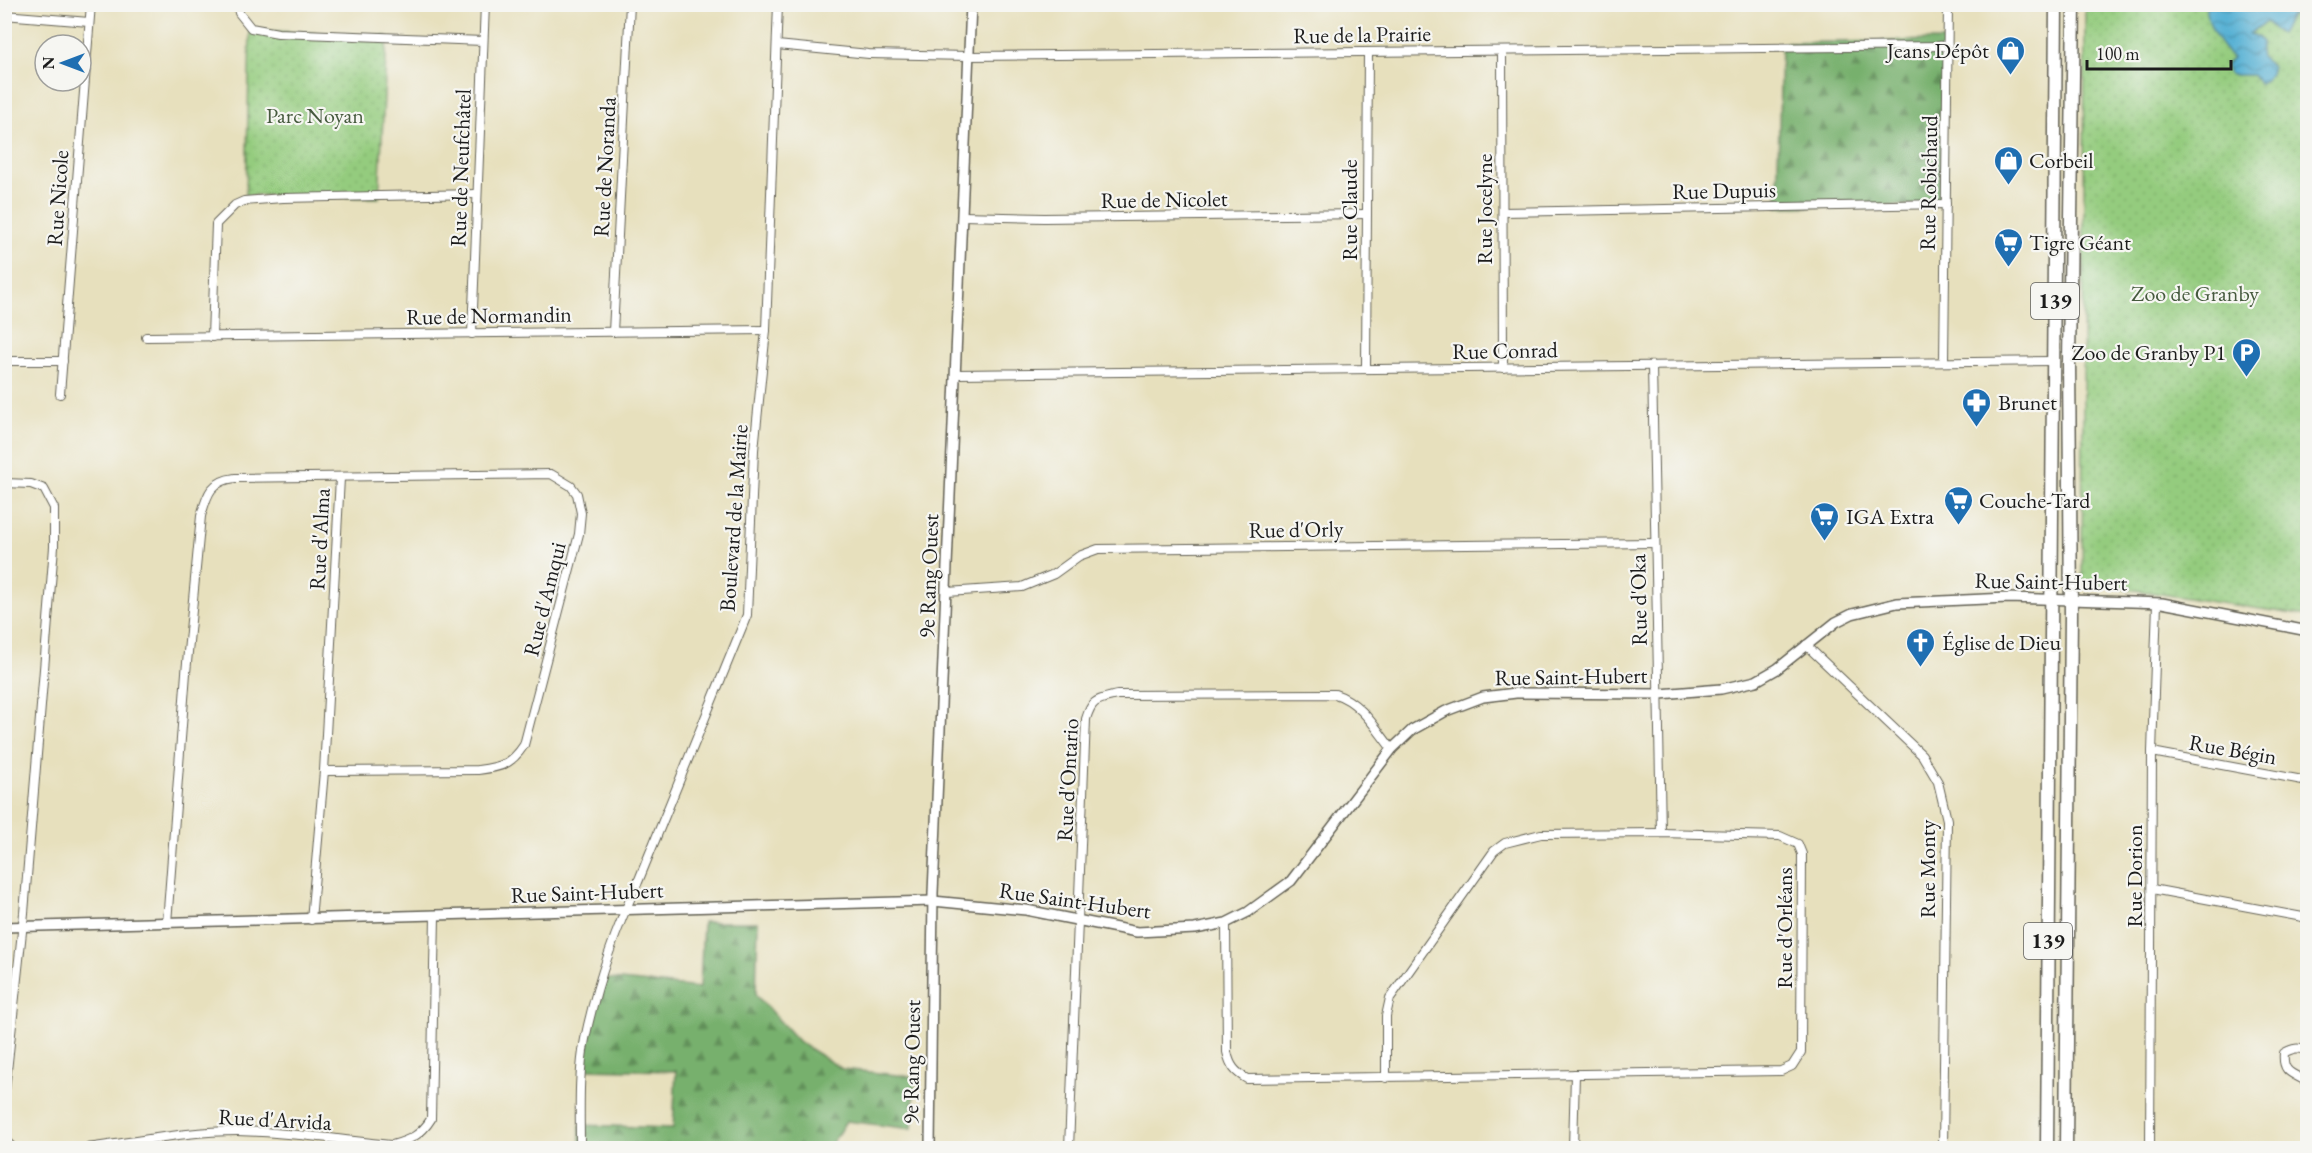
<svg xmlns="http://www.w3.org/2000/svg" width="2312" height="1153" font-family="'EB Garamond',serif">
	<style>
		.forest { fill: url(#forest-firs); stroke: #4a6644; stroke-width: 1.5 }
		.park { fill: url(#park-dots); stroke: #58744d; stroke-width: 1.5 }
		.water { fill: url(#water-waves); stroke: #396678; stroke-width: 1.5 }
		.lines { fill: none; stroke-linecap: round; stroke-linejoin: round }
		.minor-casing { stroke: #636154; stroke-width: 10 }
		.tertiary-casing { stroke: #636154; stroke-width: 12 }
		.trunk-casing { stroke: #636154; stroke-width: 15 }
		.minor { stroke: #fff; stroke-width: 8 }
		.tertiary { stroke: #fff; stroke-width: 9 }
		.trunk { stroke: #fff; stroke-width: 12 }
		.labels { text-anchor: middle; stroke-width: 4.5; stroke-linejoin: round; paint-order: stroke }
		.shield { fill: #f6f6f2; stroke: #5d5d5c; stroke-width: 1.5 }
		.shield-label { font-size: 21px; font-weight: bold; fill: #1c1c1c }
		.street-label { font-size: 22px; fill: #1c1c1c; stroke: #f6f6f2 }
		.poi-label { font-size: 22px; fill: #1c1c1c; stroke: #f6f6f2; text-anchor: start }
		.park-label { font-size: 22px; fill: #465a3e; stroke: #f6f6f2 }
	</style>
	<defs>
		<pattern id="forest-firs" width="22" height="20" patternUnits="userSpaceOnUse" patternTransform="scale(1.5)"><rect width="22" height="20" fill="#77b06d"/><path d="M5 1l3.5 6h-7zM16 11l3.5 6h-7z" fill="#618e59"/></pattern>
		<pattern id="park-dots" width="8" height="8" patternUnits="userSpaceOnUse" patternTransform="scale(1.5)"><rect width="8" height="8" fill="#94cc7e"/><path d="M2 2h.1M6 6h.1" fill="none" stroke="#7faf6c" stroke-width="1.8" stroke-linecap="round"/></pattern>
		<pattern id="water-waves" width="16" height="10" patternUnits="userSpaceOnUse" patternTransform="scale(1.5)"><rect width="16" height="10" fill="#56b1d4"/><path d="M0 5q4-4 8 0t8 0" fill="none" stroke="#468fab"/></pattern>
	</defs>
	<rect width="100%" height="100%" fill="#f6f6f2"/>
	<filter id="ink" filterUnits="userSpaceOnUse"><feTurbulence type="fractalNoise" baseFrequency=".0167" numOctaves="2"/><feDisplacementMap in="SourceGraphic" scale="12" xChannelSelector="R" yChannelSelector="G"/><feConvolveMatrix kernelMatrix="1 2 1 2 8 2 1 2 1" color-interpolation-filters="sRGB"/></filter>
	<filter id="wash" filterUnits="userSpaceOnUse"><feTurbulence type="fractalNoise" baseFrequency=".008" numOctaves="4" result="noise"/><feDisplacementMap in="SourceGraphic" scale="24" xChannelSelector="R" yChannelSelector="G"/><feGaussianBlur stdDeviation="1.35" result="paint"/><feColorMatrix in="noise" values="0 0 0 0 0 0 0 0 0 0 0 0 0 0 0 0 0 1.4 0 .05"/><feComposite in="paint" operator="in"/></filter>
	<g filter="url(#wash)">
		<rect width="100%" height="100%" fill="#e7e0bd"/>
		<g class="forest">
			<polygon points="1944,40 1940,205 1777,207 1781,43"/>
			<polygon points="703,922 758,922 756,995 799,1042 842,1069 915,1077 912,1129 846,1121 829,1148 580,1148 580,1125 673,1128 676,1071 582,1069 601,978 700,988"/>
		</g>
		<g class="park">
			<polygon points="2085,5 2307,5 2307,616 2082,582"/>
			<polygon points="250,30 387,36 379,198 246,195"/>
		</g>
		<path class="water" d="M2206,5H2307V11L2291,16L2280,34L2266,22L2249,34L2257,36L2262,42L2260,53L2261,57L2272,66C2270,75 2268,79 2259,83L2253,75H2231L2227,70L2226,64L2233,58C2217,43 2208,27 2206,5Z"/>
	</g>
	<g filter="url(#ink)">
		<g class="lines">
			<defs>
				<g id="minor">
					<polyline points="238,4 239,13 251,28 278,33 483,41"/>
					<polyline points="4,15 89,22"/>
					<polyline points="777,45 869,54 969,56 1948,46"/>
					<polyline points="1502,51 1503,368"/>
					<polyline points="1503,212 1946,204"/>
					<polyline points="962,216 1044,218 1367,214"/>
					<polyline points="613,332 630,4"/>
					<polyline points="472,334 485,4"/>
					<polyline points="146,337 766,330"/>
					<polyline points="212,337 216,224 235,205 244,201 283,198 477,194"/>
					<polyline points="4,361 63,361"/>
					<polyline points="1944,362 1948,4"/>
					<polyline points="1652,366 1661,833"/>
					<polyline points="1366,369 1368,52"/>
					<polyline points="956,374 2054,361"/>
					<polyline points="60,394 91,4"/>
					<polyline points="4,483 31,484 44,489 54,508 54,547 24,913 4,1099"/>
					<polyline points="947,592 1022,587 1054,574 1079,556 1098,549 1655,543"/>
					<polyline points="1806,645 1922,755 1938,782 1947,820 1943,1148"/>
					<polyline points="2152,752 2308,781"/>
					<polyline points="2152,889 2308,918"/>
					<polyline points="311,920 324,771 340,478"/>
					<path d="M167,923L186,673L201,516C207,495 210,481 235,478L551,474L571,486L577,494L581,513L579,534L524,745C511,765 501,767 478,770L324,771"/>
					<path d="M1226,923L1227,1052C1230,1066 1235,1072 1247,1079L1781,1071L1792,1066L1801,1052L1802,854L1798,844L1780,836L1661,833L1541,834L1505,843L1494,851L1390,998L1386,1016V1078"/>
					<path d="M2308,1051C2298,1047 2293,1048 2284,1053C2282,1073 2292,1073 2308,1082"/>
					<polyline points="4,1139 13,1148"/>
					<path d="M86,1148C136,1142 187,1131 237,1131C289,1132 341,1140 392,1145C410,1140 421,1135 431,1119L435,916"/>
					<path d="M580,1148C580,1113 578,1074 585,1039C596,986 615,931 638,882L747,615L754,450L766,330L778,4"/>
					<path d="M1069,1148L1086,719C1092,699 1097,700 1117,695L1335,694C1361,702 1376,729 1392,749"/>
					<polyline points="1573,1148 1575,1074"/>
					<polyline points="2150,1148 2152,752 2157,603"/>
				</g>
				<g id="tertiary">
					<polyline points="4,927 933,901 1026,910 1137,932 1195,929 1226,923 1248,912 1291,881 1392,749 1412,730 1446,711 1483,697 1516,693 1660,694 1721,689 1756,681 1777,669 1836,622 1852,614 1897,603 2008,598 2162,603 2308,631"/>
					<polyline points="930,1148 933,893 971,4"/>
				</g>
				<g id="trunk">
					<polyline points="2047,1148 2056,4"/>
					<polyline points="2066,1148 2071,614 2069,361 2074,4"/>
				</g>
			</defs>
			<use href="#minor" class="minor-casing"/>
			<use href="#tertiary" class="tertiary-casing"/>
			<use href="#trunk" class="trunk-casing"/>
			<use href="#minor" class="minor"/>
			<use href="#tertiary" class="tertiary"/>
			<use href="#trunk" class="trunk"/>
		</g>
	</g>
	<defs>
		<symbol id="shop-pin" viewBox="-11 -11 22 30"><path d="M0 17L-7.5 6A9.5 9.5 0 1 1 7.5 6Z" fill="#1f6fb2" stroke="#f6f6f2"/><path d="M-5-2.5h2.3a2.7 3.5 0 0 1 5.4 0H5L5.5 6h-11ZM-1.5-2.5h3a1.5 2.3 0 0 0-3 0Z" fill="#fff"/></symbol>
		<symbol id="supermarket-pin" viewBox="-11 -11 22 30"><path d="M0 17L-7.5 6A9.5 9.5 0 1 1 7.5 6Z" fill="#1f6fb2" stroke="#f6f6f2"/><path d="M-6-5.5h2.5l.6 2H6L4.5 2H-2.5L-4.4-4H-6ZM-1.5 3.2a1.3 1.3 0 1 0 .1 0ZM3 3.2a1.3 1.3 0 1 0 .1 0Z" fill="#fff"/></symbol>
		<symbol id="parking-pin" viewBox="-11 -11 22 30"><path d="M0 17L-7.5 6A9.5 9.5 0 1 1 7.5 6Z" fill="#1f6fb2" stroke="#f6f6f2"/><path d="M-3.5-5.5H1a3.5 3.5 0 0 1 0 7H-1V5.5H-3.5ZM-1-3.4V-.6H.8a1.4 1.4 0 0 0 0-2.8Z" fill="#fff"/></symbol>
		<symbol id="pharmacy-pin" viewBox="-11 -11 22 30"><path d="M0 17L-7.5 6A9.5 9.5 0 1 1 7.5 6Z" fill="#1f6fb2" stroke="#f6f6f2"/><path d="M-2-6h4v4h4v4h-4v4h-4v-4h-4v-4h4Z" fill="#fff"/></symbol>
		<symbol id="church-pin" viewBox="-11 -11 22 30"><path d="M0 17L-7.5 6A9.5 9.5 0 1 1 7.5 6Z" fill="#1f6fb2" stroke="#f6f6f2"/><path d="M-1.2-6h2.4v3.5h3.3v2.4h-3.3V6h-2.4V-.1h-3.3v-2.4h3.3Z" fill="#fff"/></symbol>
	</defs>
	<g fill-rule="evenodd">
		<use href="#shop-pin" x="1994" y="34" width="33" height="45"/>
		<use href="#shop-pin" x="1992" y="144" width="33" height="45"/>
		<use href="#supermarket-pin" x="1992" y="226" width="33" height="45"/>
		<use href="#parking-pin" x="2230" y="336" width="33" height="45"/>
		<use href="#pharmacy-pin" x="1960" y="386" width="33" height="45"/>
		<use href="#supermarket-pin" x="1942" y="484" width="33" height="45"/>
		<use href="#supermarket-pin" x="1808" y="500" width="33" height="45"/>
		<use href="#church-pin" x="1904" y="626" width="33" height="45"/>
	</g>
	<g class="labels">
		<g class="shield">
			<rect x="2031" y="283" width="48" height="36" rx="4.5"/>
			<rect x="2024" y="923" width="48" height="36" rx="4.5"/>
		</g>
		<g class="shield-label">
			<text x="2055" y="308">139</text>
			<text x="2048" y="948">139</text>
		</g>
		<g class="street-label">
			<text transform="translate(1362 34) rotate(-1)" y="8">Rue de la Prairie</text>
			<text transform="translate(604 167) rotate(-87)" y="8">Rue de Noranda</text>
			<text transform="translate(460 168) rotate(-88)" y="8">Rue de Neufchâtel</text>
			<text transform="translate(1928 183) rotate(-89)" y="8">Rue Robichaud</text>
			<text transform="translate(1724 190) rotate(-1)" y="8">Rue Dupuis</text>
			<text transform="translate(57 198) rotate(-86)" y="8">Rue Nicole</text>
			<text transform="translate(1164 199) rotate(-1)" y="8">Rue de Nicolet</text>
			<text transform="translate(1484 209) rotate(-90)" y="8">Rue Jocelyne</text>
			<text transform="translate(1349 210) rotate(-90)" y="8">Rue Claude</text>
			<text transform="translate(489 315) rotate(-1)" y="8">Rue de Normandin</text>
			<text transform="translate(1505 350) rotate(-1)" y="8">Rue Conrad</text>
			<text transform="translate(733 518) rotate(-86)" y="8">Boulevard de la Mairie</text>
			<text transform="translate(1296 529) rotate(-1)" y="8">Rue d'Orly</text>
			<text transform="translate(319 539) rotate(-87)" y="8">Rue d'Alma</text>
			<text transform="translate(928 576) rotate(-88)" y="8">9e Rang Ouest</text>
			<text transform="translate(2051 581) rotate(1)" y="8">Rue Saint-Hubert</text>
			<text transform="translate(544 599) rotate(-76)" y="8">Rue d'Amqui</text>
			<text transform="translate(1638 600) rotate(-91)" y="8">Rue d'Oka</text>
			<text transform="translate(1571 676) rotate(-1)" y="8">Rue Saint-Hubert</text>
			<text transform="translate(2233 749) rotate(10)" y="8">Rue Bégin</text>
			<text transform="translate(1067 780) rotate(-87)" y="8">Rue d'Ontario</text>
			<text transform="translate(1927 869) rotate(-90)" y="8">Rue Monty</text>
			<text transform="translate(2134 876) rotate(-90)" y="8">Rue Dorion</text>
			<text transform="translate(587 892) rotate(-2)" y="8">Rue Saint-Hubert</text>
			<text transform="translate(1075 900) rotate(8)" y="8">Rue Saint-Hubert</text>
			<text transform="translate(1784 928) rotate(-90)" y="8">Rue d'Orléans</text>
			<text transform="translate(911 1062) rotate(-89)" y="8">9e Rang Ouest</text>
			<text transform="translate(275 1119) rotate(3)" y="8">Rue d'Arvida</text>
		</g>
		<g class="poi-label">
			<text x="1989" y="58" text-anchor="end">Jeans Dépôt</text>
			<text x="2029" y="168">Corbeil</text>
			<text x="2029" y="250">Tigre Géant</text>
			<text x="2226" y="360" text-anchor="end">Zoo de Granby P1</text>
			<text x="1998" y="410">Brunet</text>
			<text x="1979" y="508">Couche-Tard</text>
			<text x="1846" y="524">IGA Extra</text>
			<text x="1942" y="650">Église de Dieu</text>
		</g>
		<g class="park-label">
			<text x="315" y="123">Parc Noyan</text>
			<text x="2195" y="301">Zoo de Granby</text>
		</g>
	</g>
	<rect width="2312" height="1153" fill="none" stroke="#f6f6f2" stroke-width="24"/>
	<g transform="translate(63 63) rotate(270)"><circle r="28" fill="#f6f6f2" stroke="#9f9f9c" stroke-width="1.5"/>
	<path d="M0-4.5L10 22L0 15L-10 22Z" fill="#1f6fb2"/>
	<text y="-9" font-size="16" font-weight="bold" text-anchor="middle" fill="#1c1c1c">N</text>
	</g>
	<path d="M2087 60v9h144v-9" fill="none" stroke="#1c1c1c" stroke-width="3"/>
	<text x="2096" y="60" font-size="18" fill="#1c1c1c" stroke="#f6f6f2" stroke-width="4.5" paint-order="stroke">100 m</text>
</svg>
